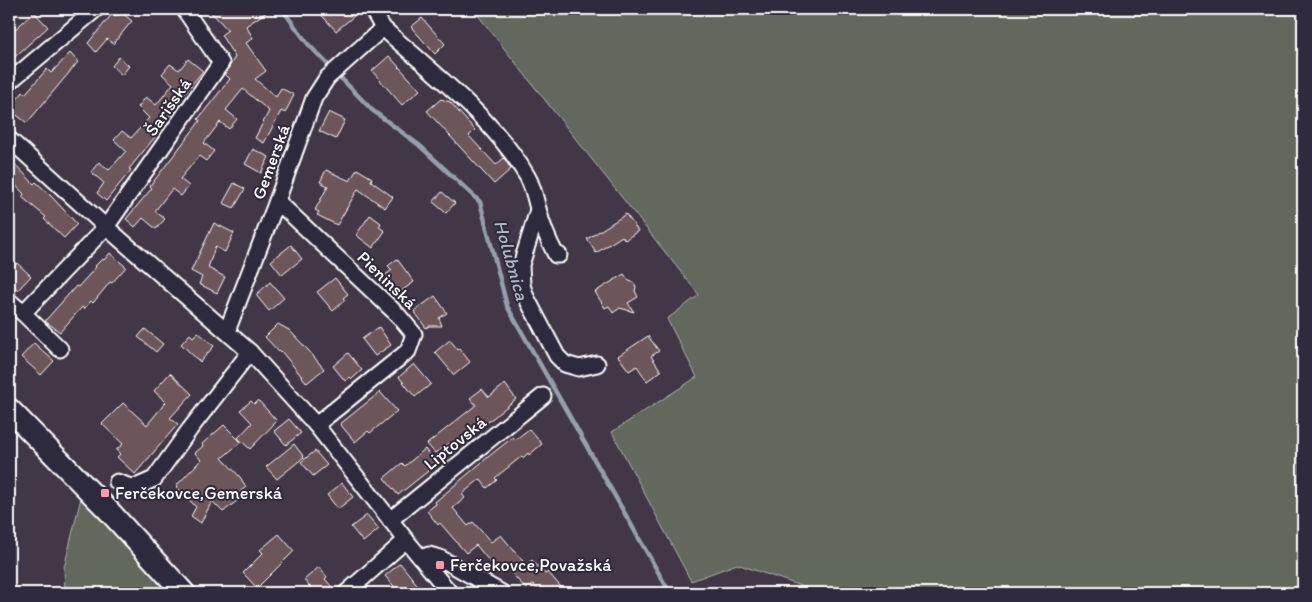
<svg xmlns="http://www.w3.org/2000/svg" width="1312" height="602" font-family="Itim,sans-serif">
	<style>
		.green { fill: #62685b; stroke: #b0b4ad }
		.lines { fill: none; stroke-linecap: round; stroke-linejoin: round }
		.stream { stroke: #94a0ad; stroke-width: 4.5 }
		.building { fill: #6c565a; stroke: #fff }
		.street-casing { stroke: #fff; stroke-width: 19 }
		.secondary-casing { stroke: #fff; stroke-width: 25 }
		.street { stroke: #2f2a3d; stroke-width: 15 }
		.secondary { stroke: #2f2a3d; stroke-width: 21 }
		.poi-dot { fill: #ff9aa2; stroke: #2f2a3d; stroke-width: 2 }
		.labels { text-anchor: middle; stroke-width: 4; stroke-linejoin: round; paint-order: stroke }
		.street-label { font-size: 18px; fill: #fff; stroke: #2f2a3d }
		.poi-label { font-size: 18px; fill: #fff; stroke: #2f2a3d; text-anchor: start }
		.water-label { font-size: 19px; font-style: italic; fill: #aeb7c2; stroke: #2f2a3d }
	</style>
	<rect width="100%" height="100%" fill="#413746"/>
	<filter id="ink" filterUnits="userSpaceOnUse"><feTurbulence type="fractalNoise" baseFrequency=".02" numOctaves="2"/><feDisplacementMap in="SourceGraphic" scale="10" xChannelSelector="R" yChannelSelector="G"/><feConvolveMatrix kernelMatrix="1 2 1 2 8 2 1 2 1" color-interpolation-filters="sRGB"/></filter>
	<g filter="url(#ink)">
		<g class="green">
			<polygon points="473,9 1303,9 1303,593 821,593 737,564 691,581 612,432 697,377 667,319 699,295"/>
			<polygon points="86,477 191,593 65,593 64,568"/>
		</g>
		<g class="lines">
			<polyline class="stream" points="282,9 308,44 372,110 419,145 480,202 507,306 670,593"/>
		</g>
		<g class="building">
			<polygon points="208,9 271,9 246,26 253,38 246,43 266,71 255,79 276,97 281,88 294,95 285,113 281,111 264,143 255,138 269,111 243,89 226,110 237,119 229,129 220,122 204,143 214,151 206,161 199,156 180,179 189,186 181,196 172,189 155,211 165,219 156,229 143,218 135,227 126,219 152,188 150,186 200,121 198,119 230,79 225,74 235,57 221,35 228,30"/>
			<polygon points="316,9 347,9 354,16 336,31"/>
			<polygon points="120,11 132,21 113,44 107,39 96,52 88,43 113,13 116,16"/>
			<polygon points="34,12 48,27 9,62 9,35"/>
			<polygon points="422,18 445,44 435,54 411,27"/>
			<polygon points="70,53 78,62 27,123 9,109 23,92 25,94 47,69 51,73"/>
			<polygon points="389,56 420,90 402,105 372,71"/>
			<polygon points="119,57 129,66 122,75 112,66"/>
			<polygon points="188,59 203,71 177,102 179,104 153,136 155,137 129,169 131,170 106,201 97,193 104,183 91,172 99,162 109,170 118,160 126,151 114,140 122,131 131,138 149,118 138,107 146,97 156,105 173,84 162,74 170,64 179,70"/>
			<polygon points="441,99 450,102 475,130 469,136 496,165 504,158 511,169 494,184 427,111"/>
			<polygon points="329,112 345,120 336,139 319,131"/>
			<polygon points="253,149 269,157 261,173 245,164"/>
			<polygon points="9,158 34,184 36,182 50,195 77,224 64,238 44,219 46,217 22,197 24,194 9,178"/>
			<polygon points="357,169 372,178 371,181 393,197 385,208 358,189 337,225 317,215 319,212 315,210 328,186 320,182 326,170 350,181"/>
			<polygon points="234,183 245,189 234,208 223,203"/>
			<polygon points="442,192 455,203 446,213 433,202"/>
			<polygon points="626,214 638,231 625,240 622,236 596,253 587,239"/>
			<polygon points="370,215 381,223 379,227 385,231 373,248 356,235"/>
			<polygon points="214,223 234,233 225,252 215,247 208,268 225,277 217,293 199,284 202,277 191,271"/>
			<polygon points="291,245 302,259 282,275 271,261"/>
			<polygon points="110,253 126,267 112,283 110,282 93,303 91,301 84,309 82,307 60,332 45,321 76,286 78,287 96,267 95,266 102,259 104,260"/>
			<polygon points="397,259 414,282 397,294 384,276 392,270 388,266"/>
			<polygon points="17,263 31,276 18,290 9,281 9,273"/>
			<polygon points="624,274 629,281 633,282 636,287 635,291 638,297 628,303 634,312 620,308 613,313 609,306 605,308 595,292"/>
			<polygon points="335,278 348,294 343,298 345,300 333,311 317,292"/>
			<polygon points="270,282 284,298 269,311 256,295"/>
			<polygon points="435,296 447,313 439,318 442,326 429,326 426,328 414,311"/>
			<polygon points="278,324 289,330 309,351 324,369 307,383 281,351 279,352 265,337"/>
			<polygon points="379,327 391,345 375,356 362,339"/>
			<polygon points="145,329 163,344 156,352 138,337"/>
			<polygon points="198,332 214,346 200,362 181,344 190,334 193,337"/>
			<polygon points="648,336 659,351 651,356 661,371 647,381 637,366 629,371 618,356"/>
			<polygon points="450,340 458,350 459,348 470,362 454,375 435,352"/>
			<polygon points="34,343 54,361 41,375 21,357"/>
			<polygon points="348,353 362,370 352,379 350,377 345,381 333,366"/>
			<polygon points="414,364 431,384 415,397 399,377"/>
			<polygon points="170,373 192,394 170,418 178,424 135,474 117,457 120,454 116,450 123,444 102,424 123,403 147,425 166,402 154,391"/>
			<polygon points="505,384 516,399 455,449 450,443 435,453 427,444 476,405 470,398 482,389 489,397"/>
			<polygon points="380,392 397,411 370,433 368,431 355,442 340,424"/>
			<polygon points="258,400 277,421 250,449 238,438 252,423 240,410 251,401 254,404"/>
			<polygon points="289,419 301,433 286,445 274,431"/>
			<polygon points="224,425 241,442 222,458 240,477 246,487 240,492 243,496 223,512 212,501 201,523 191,516 196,507 176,486 201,460 195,453 203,446 202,444"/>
			<polygon points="529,429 542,444 529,455 528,453 523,458 522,456 501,473 495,478 497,480 487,488 480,479 462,494 465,498 453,508 468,526 473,522 491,542 501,535 526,565 532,560 545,574 548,572 566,593 541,593 533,584 526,589 507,568 500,574 476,545 466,553 440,523 438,525 427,511 436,504 435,502 488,457 513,437 515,440"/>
			<polygon points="294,444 304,457 277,479 266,467"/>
			<polygon points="425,449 437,464 398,495 384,478 402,463 405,466"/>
			<polygon points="315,451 327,465 313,476 301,462"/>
			<polygon points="342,483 353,497 338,509 327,495"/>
			<polygon points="367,515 379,529 363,542 351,527"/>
			<polygon points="279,534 294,551 257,588 243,573 263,553 260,550"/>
			<polygon points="400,563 424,593 400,593 385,576"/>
			<polygon points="319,567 327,577 325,579 332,587 323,593 315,593 304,580"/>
		</g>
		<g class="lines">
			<defs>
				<g id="street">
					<polyline points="372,9 383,28"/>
					<polyline points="9,82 96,9"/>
					<polyline points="9,139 106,227 250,352 316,425 406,540 450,593"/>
					<polyline points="277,201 398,315 414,334 408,351 316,425"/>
					<polyline points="538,210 521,265 522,285 526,297 557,356 565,364 579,368 597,364"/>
					<polyline points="9,301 23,313"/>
					<path d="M227,331L277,201L314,98L327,78L383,28C432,72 494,119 527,176C533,186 535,197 538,209C542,225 548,240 556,255H559"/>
					<polyline points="60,349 23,313 106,227 221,63 184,9"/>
					<polyline points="117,482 131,487 138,486 154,479 190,429 250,352"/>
					<polyline points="390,520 543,396"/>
					<polyline points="421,558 429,555 440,558 502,593"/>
					<polyline points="346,593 406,540"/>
				</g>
				<polyline id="secondary" points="9,409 109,511 184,593"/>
			</defs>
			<use href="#street" class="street-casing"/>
			<use href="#secondary" class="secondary-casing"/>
			<use href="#street" class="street"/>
			<use href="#secondary" class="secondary"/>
		</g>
	</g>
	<g class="poi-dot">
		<rect x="100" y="488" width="10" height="10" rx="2.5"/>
		<rect x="435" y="560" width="10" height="10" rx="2.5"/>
	</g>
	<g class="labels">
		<g class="street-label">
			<text transform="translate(168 107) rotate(-55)" y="6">Šarišská</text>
			<text transform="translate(271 162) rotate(-70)" y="6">Gemerská</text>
			<text transform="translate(387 280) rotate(44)" y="6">Pieninská</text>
			<text transform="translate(455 443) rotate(-39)" y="6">Liptovská</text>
		</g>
		<g class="poi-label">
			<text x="115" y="499">Ferčekovce,Gemerská</text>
			<text x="450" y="571">Ferčekovce,Považská</text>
		</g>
		<g class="water-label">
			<text transform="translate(512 260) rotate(74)" y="7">Holubnica</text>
		</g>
	</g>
	<rect width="1312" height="602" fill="none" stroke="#2f2a3d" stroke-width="30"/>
	<rect x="15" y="15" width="1282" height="572" fill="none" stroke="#fff" stroke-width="2" filter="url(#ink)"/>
</svg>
